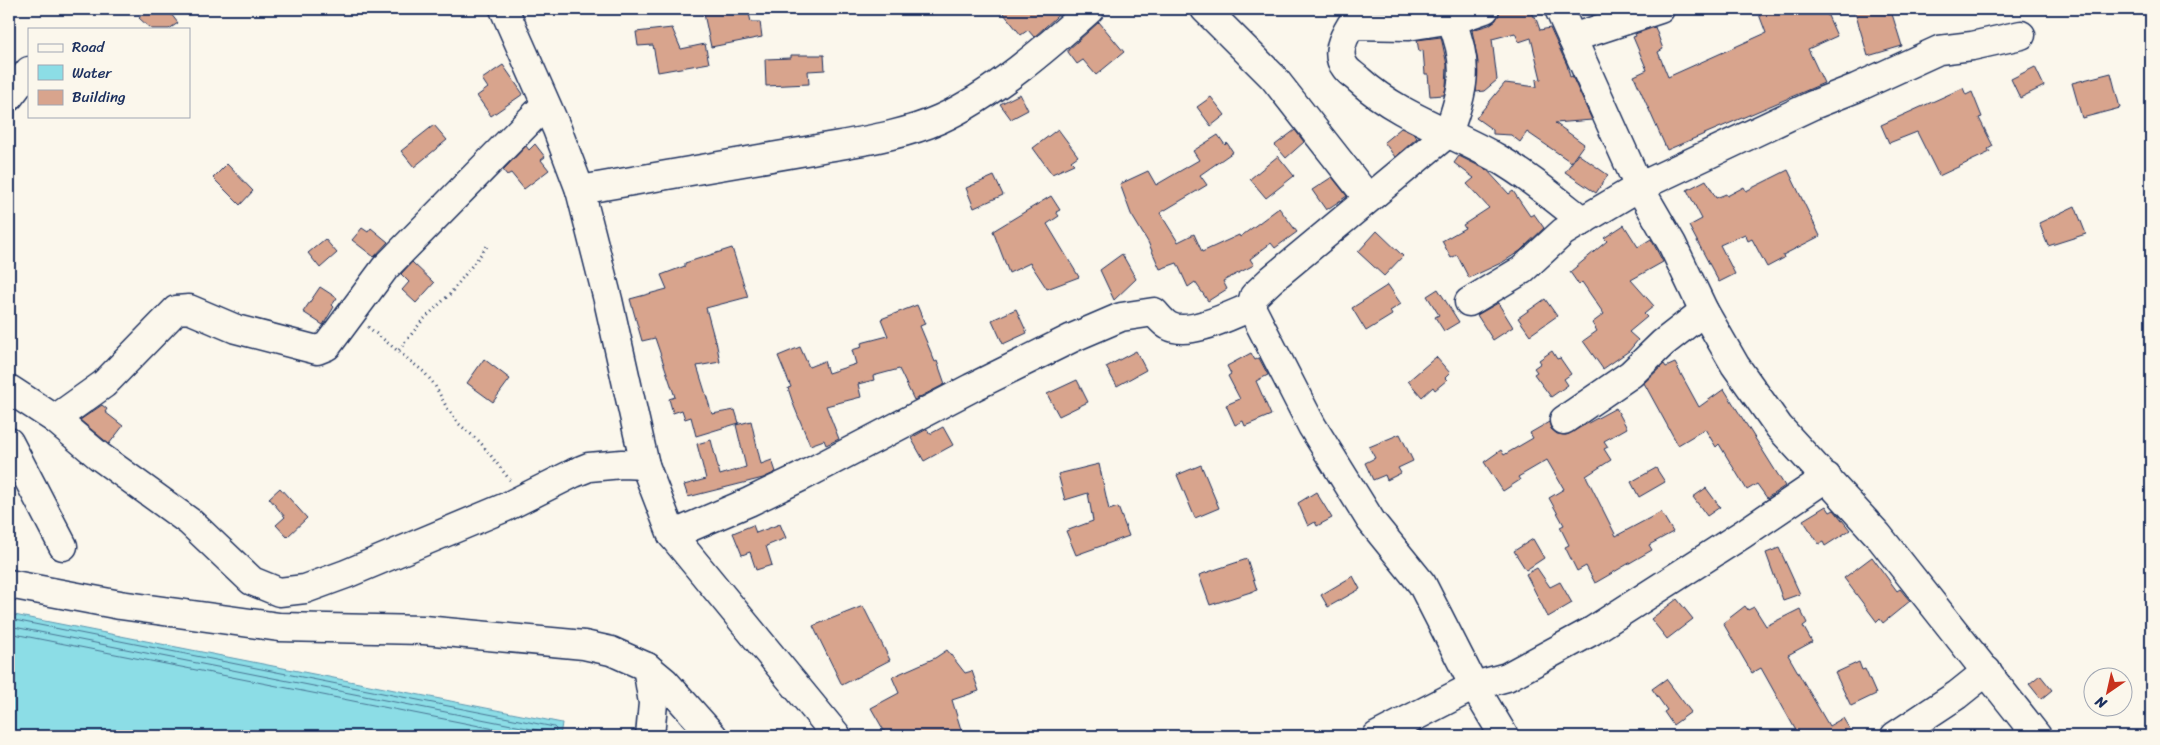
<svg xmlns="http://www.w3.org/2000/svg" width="2160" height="745" font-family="Sriracha,sans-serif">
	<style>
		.water { fill: #8cdde6; stroke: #5f97b0 }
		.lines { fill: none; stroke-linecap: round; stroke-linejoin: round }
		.shore { stroke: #487594; stroke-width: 1 }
		.stream { stroke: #5f97b0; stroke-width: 5.5 }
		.building { fill: #d8a48d; stroke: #1b2f5e }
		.minor-casing { stroke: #1b2f5e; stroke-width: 31 }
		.path { stroke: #1b2f5e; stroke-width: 3; stroke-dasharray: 1 4; stroke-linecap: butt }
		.minor { stroke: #fbf7ec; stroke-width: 28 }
	</style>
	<rect width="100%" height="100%" fill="#fbf7ec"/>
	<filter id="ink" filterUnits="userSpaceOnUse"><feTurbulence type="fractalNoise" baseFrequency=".02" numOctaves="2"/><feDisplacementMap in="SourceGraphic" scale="10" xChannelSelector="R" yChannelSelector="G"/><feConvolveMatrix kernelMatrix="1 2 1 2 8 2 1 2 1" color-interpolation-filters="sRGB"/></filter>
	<g filter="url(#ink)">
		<polygon class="water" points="9,614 562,723 560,736 9,736"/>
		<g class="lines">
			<g class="shore">
				<polyline points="9,619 554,727 556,729 555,736"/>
				<polyline points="9,626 547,732 549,736"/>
				<polyline points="9,633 530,736"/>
			</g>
			<polyline class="stream" points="2148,9 2151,17"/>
		</g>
		<g class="building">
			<polygon points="148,9 167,9 178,23 169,29 151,29 139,18"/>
			<polygon points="703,9 729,9 730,13 748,9 751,22 760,22 762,37 711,47"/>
			<polygon points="1000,9 1065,9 1034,37 1028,30 1021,35"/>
			<polygon points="1500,9 1530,9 1533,17 1535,16 1540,30 1550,28 1567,65 1570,77 1572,76 1592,120 1555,123 1584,144 1571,162 1527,132 1520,142 1511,135 1493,134 1493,130 1476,118 1505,83 1537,87 1536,80 1541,79 1531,38 1519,42 1515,33 1492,39 1497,80 1484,91 1476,92 1478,62 1472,30 1489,25 1496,20"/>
			<polygon points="1757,9 1825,9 1837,36 1808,49 1824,83 1667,150 1634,76 1647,70 1633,37 1636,36 1635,34 1655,27 1663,49 1658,52 1668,77 1766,33"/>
			<polygon points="1854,9 1887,9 1888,15 1892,14 1902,46 1868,56"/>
			<polygon points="1099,22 1124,52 1096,75 1083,60 1077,64 1068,52 1068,50"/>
			<polygon points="672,28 681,49 705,44 709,63 658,72 653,45 638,46 636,32"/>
			<polygon points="1441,37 1447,65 1446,87 1444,95 1430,96 1428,74 1425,74 1423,50 1419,52 1417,40"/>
			<polygon points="791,55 824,55 825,70 808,71 809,84 766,86 765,59 791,58"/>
			<polygon points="503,65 523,94 491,116 477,96 488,88 482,79"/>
			<polygon points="2035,67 2044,86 2020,98 2011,79"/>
			<polygon points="2111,73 2120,108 2082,118 2072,83"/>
			<polygon points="1963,88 1966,95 1972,92 1982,117 1979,118 1993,146 1988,149 1990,152 1939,176 1917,132 1889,143 1881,125"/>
			<polygon points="1020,94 1028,110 1011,119 1000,104"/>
			<polygon points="1211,97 1225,115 1211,126 1197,107"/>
			<polygon points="434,125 447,140 414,167 401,151"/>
			<polygon points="1401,128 1414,134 1417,138 1395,157 1384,142"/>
			<polygon points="1058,129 1078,156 1071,161 1074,164 1052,174 1033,148"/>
			<polygon points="1295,130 1304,142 1286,158 1275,145"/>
			<polygon points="1218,135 1225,145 1227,143 1233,152 1200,175 1207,185 1160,213 1178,242 1194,234 1202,252 1239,235 1240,237 1279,208 1297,232 1275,248 1271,243 1250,259 1254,265 1223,281 1227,289 1208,301 1195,282 1188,287 1177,263 1160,269 1148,242 1131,214 1120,184 1148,171 1156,185 1199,160 1193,151"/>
			<polygon points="535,144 545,157 541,160 549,170 524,189 511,173 507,175 503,170 526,146 529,150"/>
			<polygon points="1578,154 1608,175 1596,193 1565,172"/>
			<polygon points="1278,156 1294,176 1266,198 1250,179"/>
			<polygon points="1459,156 1487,170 1509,194 1513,191 1530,216 1534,214 1544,228 1520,251 1503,262 1469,278 1457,255 1451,258 1442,241 1465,228 1463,225 1489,208 1467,184 1474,178 1454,163"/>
			<polygon points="227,164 253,191 240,205 213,178"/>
			<polygon points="1788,170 1820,236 1783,255 1784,258 1767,267 1752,239 1748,241 1745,234 1720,245 1735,274 1719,282 1689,226 1702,219 1687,190 1706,180 1716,198 1726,194 1727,196 1744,187 1746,191"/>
			<polygon points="994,176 1003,195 974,208 966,188"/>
			<polygon points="1332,177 1347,196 1326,210 1312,190"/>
			<polygon points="1051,196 1060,210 1056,212 1059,216 1047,224 1079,277 1047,289 1030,263 1009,273 993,231"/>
			<polygon points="2075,206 2086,234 2048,246 2039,223"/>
			<polygon points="1624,225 1638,247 1651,239 1663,262 1631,280 1654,306 1644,314 1647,317 1629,332 1638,340 1629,351 1603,369 1583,341 1597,331 1592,323 1604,314 1582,282 1579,285 1570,272 1607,241 1604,238"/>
			<polygon points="362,228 368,232 371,228 388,242 374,257 352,240"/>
			<polygon points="1377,231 1403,256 1384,276 1358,252"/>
			<polygon points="325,239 337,253 320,268 308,253"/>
			<polygon points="732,248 748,297 706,308 715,341 716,341 720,362 697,366 712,414 735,410 739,423 696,436 691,417 685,419 682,410 673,413 669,399 675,397 655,338 642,341 630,299 667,289 661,275 685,266 685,263"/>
			<polygon points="1122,254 1136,279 1114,300 1100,270"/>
			<polygon points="412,262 434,283 416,303 402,290 409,282 401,274"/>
			<polygon points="1388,285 1401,304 1390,311 1392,315 1366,331 1352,308"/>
			<polygon points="320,287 337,298 332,305 334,307 323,325 303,312"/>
			<polygon points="1438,289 1459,322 1444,331 1435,317 1439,315 1427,296"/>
			<polygon points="1545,299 1557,316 1530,335 1518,318"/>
			<polygon points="1498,303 1513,327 1493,340 1477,315"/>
			<polygon points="917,305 925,324 920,326 935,362 937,361 945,384 914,400 899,369 873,376 874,380 858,384 861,397 826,406 839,439 826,445 824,440 810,445 794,406 788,388 791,387 778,356 800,347 809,367 824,361 828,373 856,364 852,350 862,347 861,343 888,336 881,319"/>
			<polygon points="1016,309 1027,333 1003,344 992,320"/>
			<polygon points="1136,351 1146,370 1117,386 1106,367"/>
			<polygon points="1552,351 1557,359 1560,358 1571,374 1564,379 1568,385 1551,397 1534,374 1537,372 1534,368 1541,363 1539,360"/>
			<polygon points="1251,353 1255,360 1259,358 1268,375 1256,381 1271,415 1245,426 1243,421 1235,425 1226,405 1240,399 1228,376 1231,374 1227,366"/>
			<polygon points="1436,357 1450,373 1445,378 1447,380 1435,390 1433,387 1422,397 1408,381"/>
			<polygon points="484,359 510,379 493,402 467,383"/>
			<polygon points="1675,363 1699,407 1724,389 1785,486 1767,498 1757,484 1747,490 1719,444 1716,447 1705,429 1678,445 1644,383 1664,364 1666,367"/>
			<polygon points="1077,380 1088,402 1059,416 1047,394"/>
			<polygon points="102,405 107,409 105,412 123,426 109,444 80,420"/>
			<polygon points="1616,408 1627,428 1604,441 1608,447 1604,449 1611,460 1586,476 1616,536 1661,512 1673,532 1649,545 1652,550 1595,583 1586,566 1577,571 1565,547 1569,545 1560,527 1564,525 1549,498 1564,489 1547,460 1518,477 1520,480 1503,491 1484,462 1501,450 1504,455 1533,438 1530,433 1549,422 1551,429 1557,434 1566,435"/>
			<polygon points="751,421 761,464 772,460 776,472 763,478 688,497 684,485 706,479 697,444 711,440 720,475 746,467 736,425"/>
			<polygon points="943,427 953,445 924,461 911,438 927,429 930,434"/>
			<polygon points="1400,434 1413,461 1398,468 1401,473 1387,480 1385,475 1373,480 1365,463 1375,458 1369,447"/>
			<polygon points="1099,464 1109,510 1118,507 1129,536 1076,555 1066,531 1093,521 1088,493 1065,500 1058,474"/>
			<polygon points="1201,465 1219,508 1195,518 1177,475"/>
			<polygon points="1656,468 1665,482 1639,497 1631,482"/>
			<polygon points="280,488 307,518 287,537 276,525 285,517 269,498"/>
			<polygon points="1706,488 1720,507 1707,516 1693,497"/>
			<polygon points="1316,492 1332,518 1317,526 1315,522 1308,526 1298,503"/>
			<polygon points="1826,506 1830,512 1834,510 1850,530 1825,546 1823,542 1819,544 1803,520"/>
			<polygon points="780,524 786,538 766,546 772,565 756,570 750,552 742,555 733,533 753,525 756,533"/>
			<polygon points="1533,539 1544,558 1526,570 1514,551"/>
			<polygon points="1779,548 1800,594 1783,600 1766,553"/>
			<polygon points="1872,557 1897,591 1900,589 1910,601 1883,623 1880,619 1877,622 1844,578"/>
			<polygon points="1247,559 1257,590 1210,605 1199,575"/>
			<polygon points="1537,568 1550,587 1560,582 1572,603 1548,617 1526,574"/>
			<polygon points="1353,576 1360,589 1328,607 1321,595"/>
			<polygon points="1677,599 1693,619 1667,639 1651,619"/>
			<polygon points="863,606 890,660 842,685 813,626"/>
			<polygon points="1745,606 1748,610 1754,607 1766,626 1800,609 1807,623 1803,626 1812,642 1788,655 1829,726 1843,718 1854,736 1799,736 1761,668 1752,673 1723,623"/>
			<polygon points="947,650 965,673 972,671 979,691 952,700 963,736 887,736 871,708 899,693 892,677 935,658"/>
			<polygon points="1859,662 1862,670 1865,669 1876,694 1851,706 1835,673"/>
			<polygon points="2040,675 2052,690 2041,699 2029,684"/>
			<polygon points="1666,679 1691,712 1673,725 1664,712 1667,710 1652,689"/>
		</g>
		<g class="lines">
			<defs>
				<g id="minor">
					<polyline points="504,9 557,129 580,190 608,300 645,465 672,535 837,736"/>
					<polyline points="1205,9 1273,77 1368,198"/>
					<path d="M1485,9L1459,18L1408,26L1351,25C1343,38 1335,54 1345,67C1348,72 1355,76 1359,80C1398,116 1452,132 1497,158C1528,176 1555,199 1583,221"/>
					<polyline points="1559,9 1639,187 1672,244 1704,311 1735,365 1779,427 1878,535 2037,736"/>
					<path d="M1451,20C1470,65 1464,89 1448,133L1272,279L1254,296L1251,307L1312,426L1371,521L1422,584L1474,686L1504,736"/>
					<polyline points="1572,38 1660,9"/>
					<polyline points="9,97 29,71"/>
					<path d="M580,190C657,177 734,164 812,150C855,142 900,137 940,119C991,96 1049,46 1090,9"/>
					<polyline points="1469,302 1522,270 1563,232 1639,187 1813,105 1856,88 1939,50 1972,46 2021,35"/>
					<polyline points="9,389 55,419 99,456 190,522 252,581 279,592 305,589 346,574 506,507 574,473 589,467 622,464 645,465"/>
					<polyline points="55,419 104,384 176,310 189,309 236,329 317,350 327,346 385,268 545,105"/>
					<polyline points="1564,420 1631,374 1663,343 1704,311"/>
					<polyline points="9,442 63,546"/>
					<path d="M672,535L749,502L801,477L971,388L1072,338L1121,317L1154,312C1158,316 1163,323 1169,326C1189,337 1231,315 1251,307"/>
					<polyline points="9,584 120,605 279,627 424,630 584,645 611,651 647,667 653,703 650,736"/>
					<polyline points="647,667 665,682 713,736"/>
					<polyline points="1377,736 1474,686 1507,677 1592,631 1743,534 1827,477"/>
					<polyline points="1895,736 1957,695 1987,671"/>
				</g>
			</defs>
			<use href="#minor" class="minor-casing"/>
			<g class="path">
				<polyline points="368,327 424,372 434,384 447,408 459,424 480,442 510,480"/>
				<polyline points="399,350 422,321 450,294 488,245"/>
			</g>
			<use href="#minor" class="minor"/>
		</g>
	</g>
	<rect width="2160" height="745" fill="none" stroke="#fbf7ec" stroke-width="30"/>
	<rect x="15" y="15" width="2130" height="715" fill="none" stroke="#1b2f5e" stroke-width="2" filter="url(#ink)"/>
	<rect x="28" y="28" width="162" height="90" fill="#fbf7ec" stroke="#a1a7b3"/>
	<rect x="38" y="44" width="25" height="8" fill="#fbf7ec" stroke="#a1a7b3"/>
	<text x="72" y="52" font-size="15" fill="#1b2f5e">Road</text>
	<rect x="38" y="65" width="25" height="15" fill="#8cdde6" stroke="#a1a7b3"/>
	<text x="72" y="78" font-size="15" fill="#1b2f5e">Water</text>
	<rect x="38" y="90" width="25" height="15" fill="#d8a48d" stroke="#a1a7b3"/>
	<text x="72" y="102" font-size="15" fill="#1b2f5e">Building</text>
	<g transform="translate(2108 692) rotate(214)"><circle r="24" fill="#fbf7ec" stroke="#a1a7b3"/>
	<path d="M0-4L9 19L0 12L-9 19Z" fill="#c8321e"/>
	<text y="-8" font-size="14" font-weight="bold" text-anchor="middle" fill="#1b2f5e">N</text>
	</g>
</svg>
